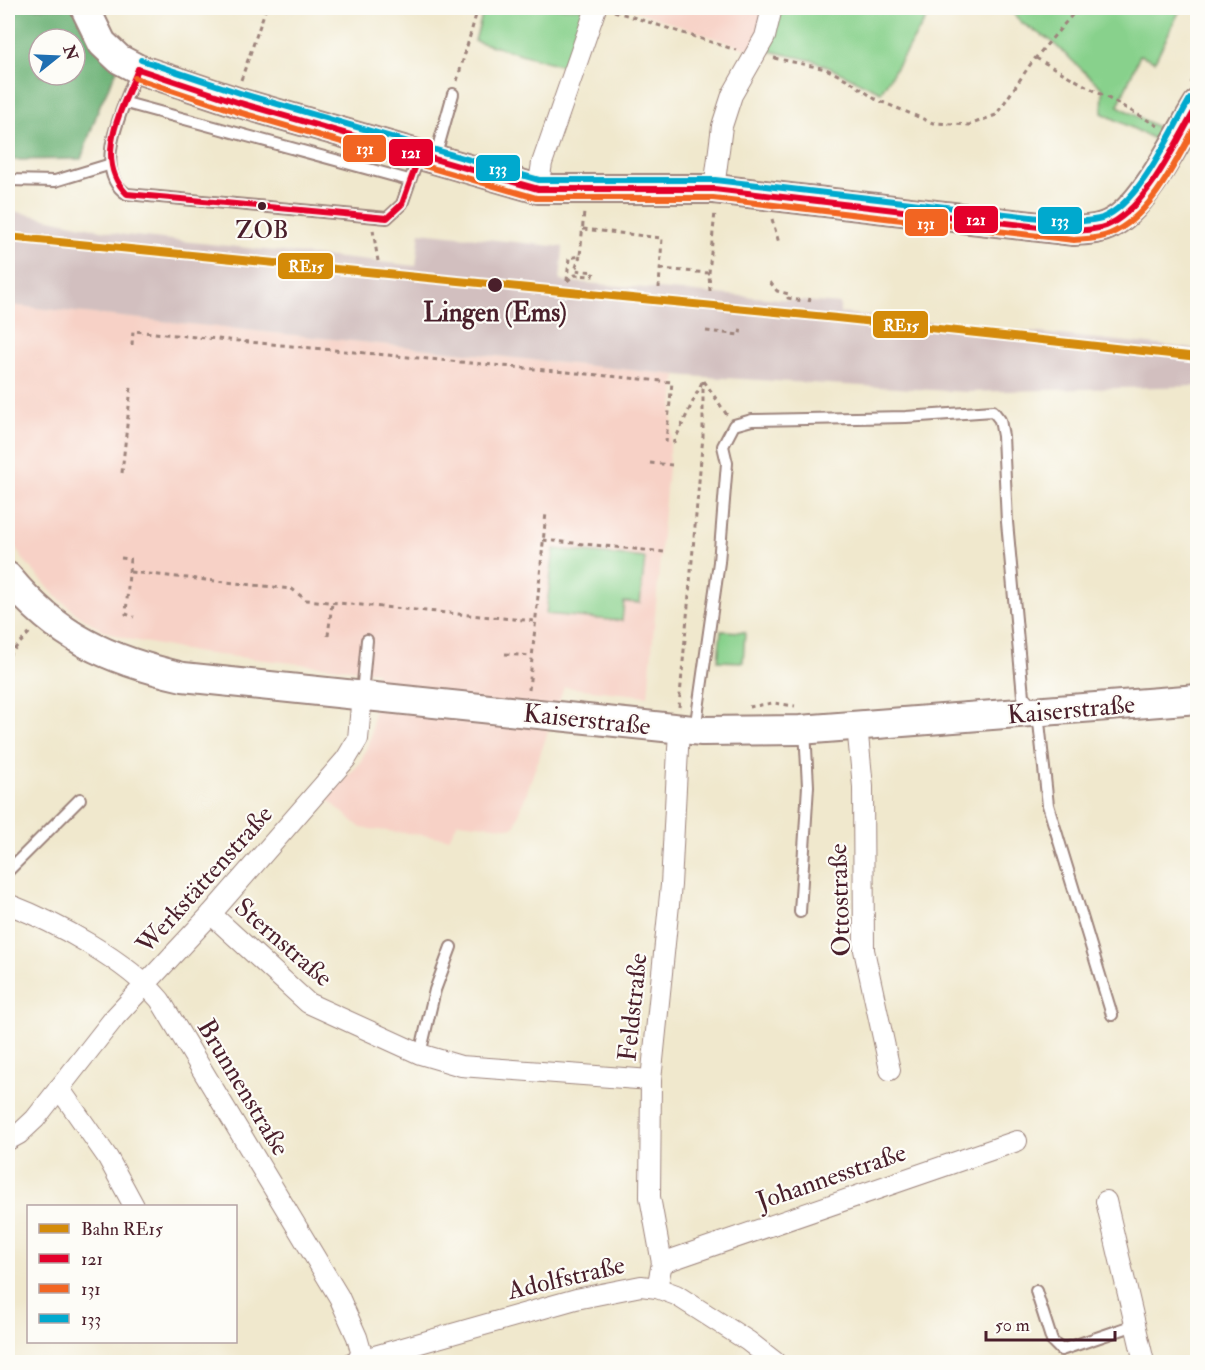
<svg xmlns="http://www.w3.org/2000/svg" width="1205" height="1370" font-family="'IM FELL Double Pica',serif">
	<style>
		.built { fill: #f7d1c6 }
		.industrial { fill: #d2bfbf }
		.green { fill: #88d18c; stroke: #69785c; stroke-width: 1.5 }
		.forest { fill: #6eb378; stroke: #5c6952; stroke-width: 1.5; fill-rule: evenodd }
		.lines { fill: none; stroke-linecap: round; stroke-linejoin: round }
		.lane-casing { stroke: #9d847c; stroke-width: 14 }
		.street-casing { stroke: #9d847c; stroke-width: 22 }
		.secondary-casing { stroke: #9d847c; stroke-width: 32 }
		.path { stroke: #9d847c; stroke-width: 3; stroke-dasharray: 4.5 4.5; stroke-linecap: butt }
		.lane { stroke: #fff; stroke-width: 10 }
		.street { stroke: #fff; stroke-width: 20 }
		.secondary { stroke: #fff; stroke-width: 28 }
		.bus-1-casing { stroke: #fdfcf7; stroke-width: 10 }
		.bus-2-casing { stroke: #fdfcf7; stroke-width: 10 }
		.bus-3-casing { stroke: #fdfcf7; stroke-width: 10 }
		.bus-1 { stroke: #e4002b; stroke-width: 6 }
		.bus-2 { stroke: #f26522; stroke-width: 6 }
		.bus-3 { stroke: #00a9ce; stroke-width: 6 }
		.rail-1-casing { stroke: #fdfcf7; stroke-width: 12 }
		.rail-1 { stroke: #d48b09; stroke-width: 8 }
		.bus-dot { fill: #4a1f2b; stroke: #fdfcf7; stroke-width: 2 }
		.labels { text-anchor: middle; stroke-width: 4.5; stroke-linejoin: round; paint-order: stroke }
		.bus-label { font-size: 24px; fill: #4a1f2b; stroke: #fdfcf7 }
		.stop-label { font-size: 26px; font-weight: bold; fill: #4a1f2b; stroke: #fdfcf7 }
		.street-label { font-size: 26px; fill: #4a1f2b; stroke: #fdfcf7 }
		.line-badge { stroke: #fdfcf7; stroke-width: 2 }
		.badge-label { font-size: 16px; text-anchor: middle; font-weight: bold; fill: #fff }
	</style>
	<rect width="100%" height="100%" fill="#fdfcf7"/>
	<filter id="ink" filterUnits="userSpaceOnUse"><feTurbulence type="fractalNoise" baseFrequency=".0167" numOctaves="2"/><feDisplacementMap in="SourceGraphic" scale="12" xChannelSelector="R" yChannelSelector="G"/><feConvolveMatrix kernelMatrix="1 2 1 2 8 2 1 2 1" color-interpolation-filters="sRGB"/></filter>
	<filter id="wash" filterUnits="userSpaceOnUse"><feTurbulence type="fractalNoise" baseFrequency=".008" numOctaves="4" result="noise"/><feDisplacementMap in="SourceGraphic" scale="24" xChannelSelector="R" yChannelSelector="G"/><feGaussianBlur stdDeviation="1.35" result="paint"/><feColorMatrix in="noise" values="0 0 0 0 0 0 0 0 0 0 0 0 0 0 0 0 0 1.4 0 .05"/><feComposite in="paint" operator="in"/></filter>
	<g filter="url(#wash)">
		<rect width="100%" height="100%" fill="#f0e8cd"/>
		<g class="built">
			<polygon points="627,8 769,8 755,52"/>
			<polygon points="8,305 676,375 648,696 564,687 514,828 458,822 449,838 361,828 327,799 361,762 371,736 377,672 200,653 128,639 102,630 77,614 55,595 22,558 8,535"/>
		</g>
		<polygon class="industrial" points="8,210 125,235 416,266 420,232 563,247 560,281 840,304 840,313 1197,349 1197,386 967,392 688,376 8,305"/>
		<g class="green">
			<polygon points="484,8 590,8 570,68 475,41"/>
			<polygon points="779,8 933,8 881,92 815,61 765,50"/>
			<polygon points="1008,8 1181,8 1155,61 1140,55 1118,106 1159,128 1154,139 1102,113 1103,89 1050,40 1023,24"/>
			<polygon points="554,549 645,558 640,603 624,602 622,621 546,614"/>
			<polygon points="721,631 745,632 743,662 718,661"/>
		</g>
		<path class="forest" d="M8,8H78L117,70L100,105L81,159L8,160ZM39,39H75V75H39Z"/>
	</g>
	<g filter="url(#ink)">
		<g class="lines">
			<defs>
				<g id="lane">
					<path d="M138,69C126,102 89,170 127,194L387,218L402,204L419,155"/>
					<polyline points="126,103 409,180"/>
					<polyline points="435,158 453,94"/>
					<polyline points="8,180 55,181 108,165"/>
					<polyline points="362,694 367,640"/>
					<polyline points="695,730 719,562 727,463 723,446 734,425 752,420 906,417 993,411 1000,420 1003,436 1007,522 1023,696 1038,713 1048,805 1112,1015"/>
					<polyline points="8,871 80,799"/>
					<polyline points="800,912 808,786 805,729"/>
					<polyline points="420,1054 435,990 451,947"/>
					<polyline points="1036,1291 1052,1341 1061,1350 1135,1325"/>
				</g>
				<g id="street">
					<polyline points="538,189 542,163 596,8"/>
					<polyline points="714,189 722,126 732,95 765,37 772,8"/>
					<polyline points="857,725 863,787 864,950 890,1070"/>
					<path d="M8,904C57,923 126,960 160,1000L339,1297L357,1337L364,1362"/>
					<polyline points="211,914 308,1003 420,1054 461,1066 651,1080"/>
					<polyline points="59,1088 108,1158 134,1206"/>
					<polyline points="8,1140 19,1134 35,1119 115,1017 211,914 346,759 358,739 362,695"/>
					<polyline points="1106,1201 1144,1362"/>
					<polyline points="662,1263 1017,1141"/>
					<polyline points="657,1288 662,1263 650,1197 651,1080 671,885 679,730"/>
					<polyline points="353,1362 576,1299 641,1286 657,1288 676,1295 748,1341 775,1362"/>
				</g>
				<g id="secondary">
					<path d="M85,8L102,43L119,59L138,69L240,103L538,189H714L1074,231C1086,230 1099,230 1110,224C1145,207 1177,137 1198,104"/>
					<path d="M8,577C57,637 108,660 183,677L702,731L800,730L1198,699"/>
				</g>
			</defs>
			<use href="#lane" class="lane-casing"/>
			<use href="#street" class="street-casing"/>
			<use href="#secondary" class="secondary-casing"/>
			<g class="path">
				<polyline points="614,11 736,50"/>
				<polyline points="774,58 826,69 850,81 875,99 933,123 969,125 996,115 1032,62 1078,8"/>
				<polyline points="1036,58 1160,127"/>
				<polyline points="241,80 266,8"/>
				<polyline points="457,81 478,8"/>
				<polyline points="1191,83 1198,72"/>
				<polyline points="772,219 779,243"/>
				<polyline points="583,229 662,238 659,288"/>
				<polyline points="373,230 378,261"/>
				<polyline points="660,269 709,273"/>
				<polyline points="567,281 569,258 580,256 584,212"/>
				<polyline points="567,281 575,275 593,276 594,272 575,270 580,256"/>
				<polyline points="770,282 777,291 789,294 788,298 802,301"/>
				<polyline points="710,291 709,273 715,212"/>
				<polyline points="809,302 810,298"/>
				<polyline points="706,331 740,335 741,326"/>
				<polyline points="132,345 133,331 672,382 666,441 674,442 703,380"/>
				<polyline points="704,381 727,415"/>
				<polyline points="650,463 672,465"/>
				<polyline points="122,473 131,387 128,387"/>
				<polyline points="543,540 665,552"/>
				<polyline points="121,558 130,559 126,614 134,617"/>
				<polyline points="130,572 292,589 306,600 535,621"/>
				<polyline points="328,636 332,603"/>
				<polyline points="505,654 532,656"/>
				<polyline points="8,656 30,632"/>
				<polyline points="529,690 546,512"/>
				<polyline points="679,707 703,436 703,381"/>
				<polyline points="749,707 773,703 795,706"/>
			</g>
			<use href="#lane" class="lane"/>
			<use href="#street" class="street"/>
			<use href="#secondary" class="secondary"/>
			<defs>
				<g id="bus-1">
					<path d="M138,69L240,103L538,189H714L1074,231C1085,230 1096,230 1106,226C1147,209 1176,141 1198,105"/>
					<path d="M138,69C123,107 92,159 127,194L387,218L402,204L420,154"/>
				</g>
				<path id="bus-2" d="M135,78L238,112L536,198H713L1074,240C1086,239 1099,239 1110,234C1152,216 1176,160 1198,122"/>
				<path id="bus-3" d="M141,60L243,94L539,180H715L1074,222C1083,221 1093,221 1102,218C1140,203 1170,133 1190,99"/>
			</defs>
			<use href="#bus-1" class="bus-1-casing"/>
			<use href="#bus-2" class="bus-2-casing"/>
			<use href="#bus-3" class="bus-3-casing"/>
			<use href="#bus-1" class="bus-1"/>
			<use href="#bus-2" class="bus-2"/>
			<use href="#bus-3" class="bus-3"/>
			<defs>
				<polyline id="rail-1" points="8,237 837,318 1198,357"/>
			</defs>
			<use href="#rail-1" class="rail-1-casing"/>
			<use href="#rail-1" class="rail-1"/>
		</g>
	</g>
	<g class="bus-dot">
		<circle cx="262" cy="206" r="5"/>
		<circle cx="495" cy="285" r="8"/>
	</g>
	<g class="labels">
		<g class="bus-label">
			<text x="262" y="238">ZOB</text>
		</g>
		<g class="stop-label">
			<text x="495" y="321">Lingen (Ems)</text>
		</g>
		<g class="street-label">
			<text transform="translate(1071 709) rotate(-5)" y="9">Kaiserstraße</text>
			<text transform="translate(587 719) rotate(6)" y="9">Kaiserstraße</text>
			<text transform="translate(204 879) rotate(-48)" y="9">Werkstättenstraße</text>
			<text transform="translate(839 900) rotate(-92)" y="9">Ottostraße</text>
			<text transform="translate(284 942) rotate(41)" y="9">Sternstraße</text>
			<text transform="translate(632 1007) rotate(-84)" y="9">Feldstraße</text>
			<text transform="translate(244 1087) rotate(59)" y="9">Brunnenstraße</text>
			<text transform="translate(831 1176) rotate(-19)" y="9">Johannesstraße</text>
			<text transform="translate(566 1277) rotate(-13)" y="9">Adolfstraße</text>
		</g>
	</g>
	<g class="line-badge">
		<rect x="342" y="134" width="45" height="29" rx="6" fill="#f26522"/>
		<rect x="388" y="138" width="46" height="29" rx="6" fill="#e4002b"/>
		<rect x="475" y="154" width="46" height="28" rx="6" fill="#00a9ce"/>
		<rect x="953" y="205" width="46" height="29" rx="6" fill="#e4002b"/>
		<rect x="1037" y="206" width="46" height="29" rx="6" fill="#00a9ce"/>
		<rect x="904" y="208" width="45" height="29" rx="6" fill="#f26522"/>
		<rect x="277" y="252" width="57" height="28" rx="6" fill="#d48b09"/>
		<rect x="872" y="310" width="57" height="29" rx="6" fill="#d48b09"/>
	</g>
	<g class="badge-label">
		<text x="365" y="154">131</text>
		<text x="411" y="158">121</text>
		<text x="498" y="174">133</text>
		<text x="976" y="225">121</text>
		<text x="1060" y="226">133</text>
		<text x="926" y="229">131</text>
		<text x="306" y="272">RE15</text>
		<text x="901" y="331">RE15</text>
	</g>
	<rect width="1205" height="1370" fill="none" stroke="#fdfcf7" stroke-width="30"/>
	<rect x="27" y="1205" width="210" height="138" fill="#fdfcf7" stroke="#b5a4a5" stroke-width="1.5"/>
	<rect x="39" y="1224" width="30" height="9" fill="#d48b09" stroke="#b5a4a5" stroke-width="1.5"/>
	<text x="81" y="1235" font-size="18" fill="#4a1f2b">Bahn RE15</text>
	<rect x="39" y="1254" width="30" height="9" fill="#e4002b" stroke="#b5a4a5" stroke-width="1.5"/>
	<text x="81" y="1265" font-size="18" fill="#4a1f2b">121</text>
	<rect x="39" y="1284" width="30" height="9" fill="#f26522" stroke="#b5a4a5" stroke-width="1.5"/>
	<text x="81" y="1295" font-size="18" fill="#4a1f2b">131</text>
	<rect x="39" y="1314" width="30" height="9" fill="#00a9ce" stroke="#b5a4a5" stroke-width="1.5"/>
	<text x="81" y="1325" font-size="18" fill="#4a1f2b">133</text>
	<g transform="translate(57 57) rotate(72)"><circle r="28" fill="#fdfcf7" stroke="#b5a4a5" stroke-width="1.5"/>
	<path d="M0-4.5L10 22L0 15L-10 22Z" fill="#1f6fb2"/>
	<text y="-9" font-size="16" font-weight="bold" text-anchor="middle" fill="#4a1f2b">N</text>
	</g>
	<path d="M986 1331v9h129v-9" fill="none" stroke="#4a1f2b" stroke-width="3"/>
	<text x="995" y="1331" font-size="18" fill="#4a1f2b" stroke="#fdfcf7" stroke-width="4.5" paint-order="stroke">50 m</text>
</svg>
